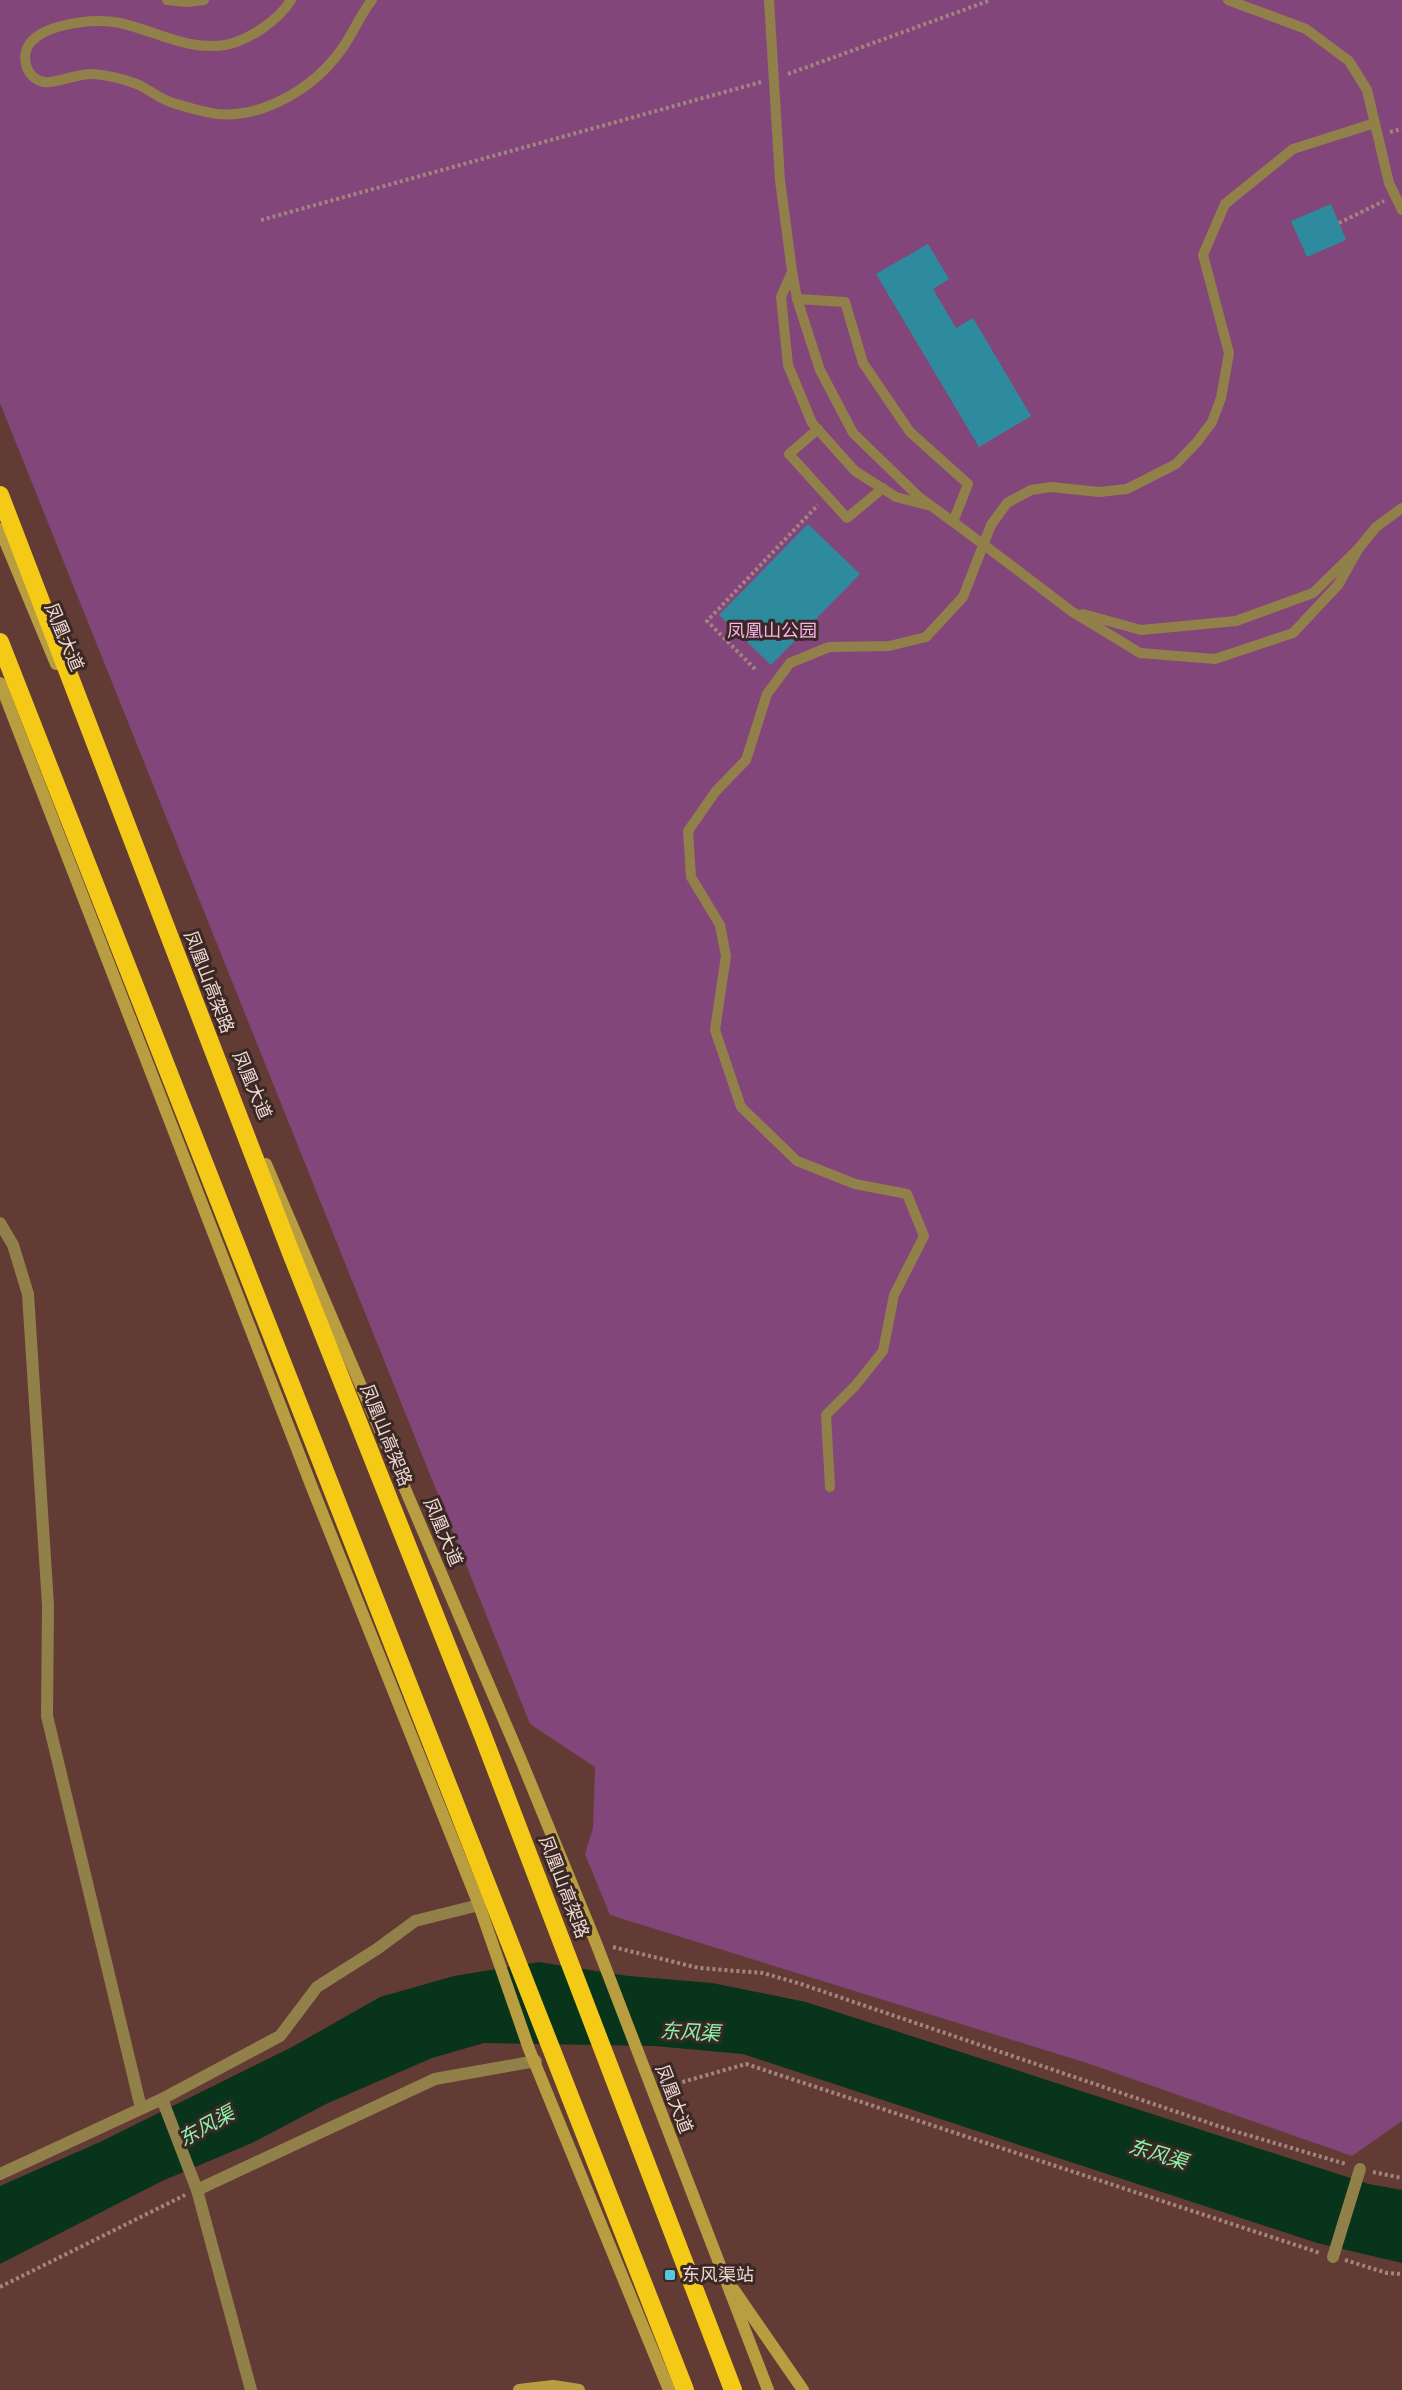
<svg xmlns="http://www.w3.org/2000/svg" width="1402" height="2390" font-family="Quicksand,'Noto Sans SC',sans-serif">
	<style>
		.green { fill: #83467a }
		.water { fill: #07341a }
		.building { fill: #2e8b9d }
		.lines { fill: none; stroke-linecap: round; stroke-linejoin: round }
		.path { stroke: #a4847e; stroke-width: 4; stroke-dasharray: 3 3; stroke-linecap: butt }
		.lane { stroke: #918049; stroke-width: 10 }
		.street { stroke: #918049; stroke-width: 12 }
		.secondary { stroke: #b99e41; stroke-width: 12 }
		.highway { stroke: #f5ca17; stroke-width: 18 }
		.lane-bridge { stroke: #918049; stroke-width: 10 }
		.highway-bridge { stroke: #f5ca17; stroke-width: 18 }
		.poi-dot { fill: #56c9e0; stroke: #3a2824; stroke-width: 2 }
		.labels { text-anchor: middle; stroke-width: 6; stroke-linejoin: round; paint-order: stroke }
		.park-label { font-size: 18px; fill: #fab1ed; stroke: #3a2824 }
		.street-label { font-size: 18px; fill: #efd7d2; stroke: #3a2824 }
		.poi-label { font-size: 18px; fill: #efd7d2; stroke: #3a2824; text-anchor: start }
		.water-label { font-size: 20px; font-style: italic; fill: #8af4ac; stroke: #3a2824 }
	</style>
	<rect width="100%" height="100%" fill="#623c34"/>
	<polygon class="green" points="0,0 1402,0 1402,2121 1352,2156 1090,2064 610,1915 585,1854 593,1828 595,1767 530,1724 0,403"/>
	<polygon class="water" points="539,1962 628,1976 712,1983 806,2002 1369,2184 1402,2190 1402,2263 1317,2243 743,2054 654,2046 484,2043 432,2058 326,2104 252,2143 162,2181 0,2264 0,2186 100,2142 292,2047 380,1997 454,1976"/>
	<g class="building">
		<polygon points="1331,204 1346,240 1307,257 1291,221"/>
		<polygon points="928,244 949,279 933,289 956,328 973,318 1031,416 979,447 876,274"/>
		<polygon points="808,524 860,574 771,665 719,615"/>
	</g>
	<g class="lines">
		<g class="path">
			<polyline points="788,74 991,0"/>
			<polyline points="1390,132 1402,129"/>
			<polyline points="261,220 761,82"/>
			<polyline points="1339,223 1384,201"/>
			<polyline points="755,669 707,621 818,505"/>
			<polyline points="613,1947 699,1968 763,1973 801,1984 1227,2129 1346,2164"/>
			<polyline points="665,2087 746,2064 1320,2253"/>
			<polyline points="1373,2172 1402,2178"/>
			<polyline points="1345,2260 1387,2273 1402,2274"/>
			<polyline points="0,2287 185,2195"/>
		</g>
		<g class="lane">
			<polyline points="167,0 187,2 204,0"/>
			<path d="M291,0C279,20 248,41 225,45C187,51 156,31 120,23C100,19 81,21 61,26C50,29 38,33 30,43C20,56 26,79 44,82C55,84 78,73 93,74C108,75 123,79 137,84C150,90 160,99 173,103C187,107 202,112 217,114C264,118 314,88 341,50C353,34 360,15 372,0"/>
			<polyline points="769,0 780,180 792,271 797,299 820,370 853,433 919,497 964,530"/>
			<polyline points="1228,0 1306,29 1349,61 1367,90 1389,183 1402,210"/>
			<polyline points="792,272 781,297 788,365 812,423 855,471 896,497 927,505"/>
			<polyline points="797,299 845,302 863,363 910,432 968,484 953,522"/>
			<polyline points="818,429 789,454 847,518 883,488"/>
			<polyline points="1012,566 1071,611 1140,653 1215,659 1293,633 1338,585 1359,548"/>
			<polyline points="1083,614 1141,630 1236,621 1313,593 1359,548 1376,527 1402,508"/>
			<polyline points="830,1487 826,1415 855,1386 883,1351 894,1295 924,1236 907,1194 855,1184 797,1161 741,1107 715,1030 726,956 720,925 691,877 688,831 716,791 746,760 767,694 790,663 829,647 889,646 926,637 963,597 991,525 1007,503 1031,490 1051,487 1099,492 1127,489 1176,464 1197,442 1212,422 1221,398 1229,353 1203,255 1225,204 1293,149 1375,123"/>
		</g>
		<g class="street">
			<polyline points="0,1223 13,1245 28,1294 48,1605 47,1716 141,2108"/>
			<polyline points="162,2099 197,2190 251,2390"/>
			<polyline points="0,2174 162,2099 280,2036 317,1987 377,1949 415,1921 479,1905"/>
			<polyline points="197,2190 435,2079 536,2061"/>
			<polyline points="1333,2257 1360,2169"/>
		</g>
		<g class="secondary">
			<polyline points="0,529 56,664"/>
			<polyline points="0,683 313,1490 479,1905 529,2049 669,2390"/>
			<polyline points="266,1164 521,1760 596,1943 768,2390"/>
			<polyline points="734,2290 803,2390"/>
			<polyline points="519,2390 553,2386 579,2390"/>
		</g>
		<polyline class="highway" points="0,642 685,2390"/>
		<polyline class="lane-bridge" points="964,530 1012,566"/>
		<polyline class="highway-bridge" points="0,495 291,1253 483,1736 733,2390"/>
	</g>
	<rect class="poi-dot" x="664" y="2269" width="12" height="12" rx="3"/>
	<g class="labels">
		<g class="park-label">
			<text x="772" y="637">凤凰山公园</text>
		</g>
		<g class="street-label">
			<text transform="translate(64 637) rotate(67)" y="6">凤凰大道</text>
			<text transform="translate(209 982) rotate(69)" y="6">凤凰山高架路</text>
			<text transform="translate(252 1085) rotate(67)" y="6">凤凰大道</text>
			<text transform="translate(386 1435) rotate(68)" y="6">凤凰山高架路</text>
			<text transform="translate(443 1532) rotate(67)" y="6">凤凰大道</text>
			<text transform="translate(564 1887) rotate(69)" y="6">凤凰山高架路</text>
			<text transform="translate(674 2099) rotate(69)" y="6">凤凰大道</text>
		</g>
		<g class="poi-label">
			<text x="682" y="2281">东风渠站</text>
		</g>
		<g class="water-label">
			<text transform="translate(690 2032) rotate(3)" y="7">东风渠</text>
			<text transform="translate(206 2126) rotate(-29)" y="7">东风渠</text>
			<text transform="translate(1158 2154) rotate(17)" y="7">东风渠</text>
		</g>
	</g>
</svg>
